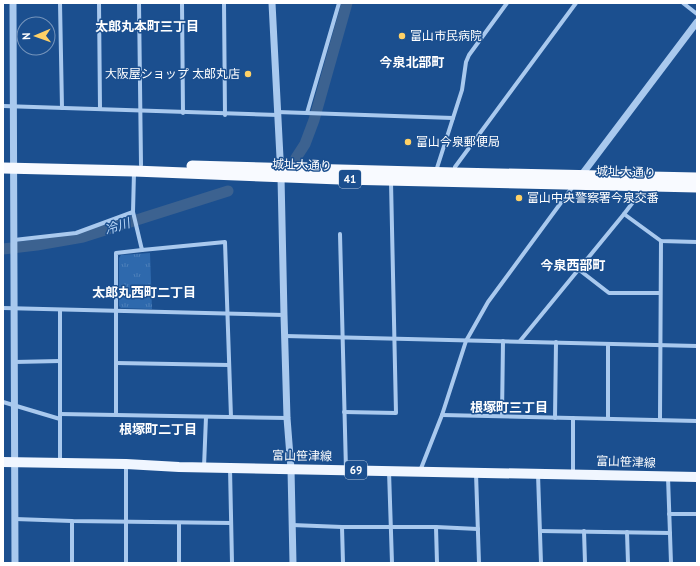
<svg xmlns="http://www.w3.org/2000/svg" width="700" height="566" font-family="'PT Sans','Noto Sans JP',sans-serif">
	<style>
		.park { fill: url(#park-tufts) }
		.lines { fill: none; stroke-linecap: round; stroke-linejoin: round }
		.river { stroke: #3c6290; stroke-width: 11 }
		.minor { stroke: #a9c9ee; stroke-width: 4 }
		.tertiary { stroke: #a9c9ee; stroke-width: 7 }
		.primary { stroke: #f0f6ff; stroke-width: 10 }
		.trunk { stroke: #f8faff; stroke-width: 11 }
		.poi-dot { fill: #ffd166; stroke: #1b4f8f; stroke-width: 1.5 }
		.labels { text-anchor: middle; stroke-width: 3; stroke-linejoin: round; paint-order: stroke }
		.shield { fill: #1b4f8f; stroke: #bbcadd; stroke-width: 1 }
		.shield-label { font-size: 11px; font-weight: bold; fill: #fff }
		.poi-label { font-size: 12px; fill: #fff; stroke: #1b4f8f; text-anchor: start }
		.street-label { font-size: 12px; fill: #fff; stroke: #1b4f8f }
		.neighbourhood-label { font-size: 13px; font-weight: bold; fill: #fff; stroke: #1b4f8f }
		.water-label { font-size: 13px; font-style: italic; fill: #b5d3f5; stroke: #1b4f8f }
	</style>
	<defs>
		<pattern id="park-tufts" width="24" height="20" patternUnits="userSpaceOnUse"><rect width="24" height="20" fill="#2e69ad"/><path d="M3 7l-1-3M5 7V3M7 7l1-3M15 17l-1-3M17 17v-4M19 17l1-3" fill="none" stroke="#4d80b9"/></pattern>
	</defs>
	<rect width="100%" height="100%" fill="#1b4f8f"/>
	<polygon class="park" points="150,253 152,309 121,308 119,306 119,258 121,255"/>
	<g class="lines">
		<g class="river">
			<polyline points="296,158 305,144 314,120 347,3"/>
			<polyline points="3,249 37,245 83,237 228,191"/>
		</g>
		<g class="minor">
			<polyline points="60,3 62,108"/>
			<polyline points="99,3 100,109"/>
			<polyline points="139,3 141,165"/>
			<polyline points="182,3 183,113"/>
			<polyline points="224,3 225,115"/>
			<polyline points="683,3 697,14"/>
			<polyline points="3,106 278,115"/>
			<polyline points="277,112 453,118"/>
			<polyline points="307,113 339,3"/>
			<polyline points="436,171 462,90 466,62 469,55 507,3"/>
			<polyline points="134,172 133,212 142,250 225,242 231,417"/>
			<polyline points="455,173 455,167 576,3"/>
			<polyline points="624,214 661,241 697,242"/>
			<polyline points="340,234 346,470"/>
			<polyline points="14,240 76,233 133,212"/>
			<polyline points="578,269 609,293 660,293"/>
			<polyline points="3,308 284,315"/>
			<polyline points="285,336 697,346"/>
			<polyline points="520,341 624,214 640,193 641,186"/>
			<polyline points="14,362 60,361"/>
			<polyline points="116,363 229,365"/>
			<polyline points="3,402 60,419"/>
			<polyline points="344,412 396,413 391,182"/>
			<polyline points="60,414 287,418"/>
			<polyline points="116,415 116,253 142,250"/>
			<polyline points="442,415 697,421"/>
			<polyline points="502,416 503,341"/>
			<polyline points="555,418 556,342"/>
			<polyline points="608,418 608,344"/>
			<polyline points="660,419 661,241"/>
			<polyline points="60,463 60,310"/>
			<polyline points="126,464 126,563"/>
			<polyline points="204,467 206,417"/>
			<polyline points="230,468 232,563"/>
			<polyline points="389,471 392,563"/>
			<polyline points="420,471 442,415 466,341 488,302 574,185"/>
			<polyline points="476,473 479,563"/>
			<polyline points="538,474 541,563"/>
			<polyline points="573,474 573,418"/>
			<polyline points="668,477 671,563"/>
			<polyline points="669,514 697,514"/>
			<polyline points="15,519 72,521 231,523"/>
			<polyline points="72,521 72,563"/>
			<polyline points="179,523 179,563"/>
			<polyline points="292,525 342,527 436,527 478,529"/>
			<polyline points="342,527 343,563"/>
			<polyline points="436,527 437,563"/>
			<polyline points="540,531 670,533"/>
			<polyline points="584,531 585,563"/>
			<polyline points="627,532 628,563"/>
		</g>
		<g class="tertiary">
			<polyline points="13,3 15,563"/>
			<polyline points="272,3 281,177 284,315 287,418 291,469 293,563"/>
			<polyline points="580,177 697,22"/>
		</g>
		<polyline class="primary" points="3,462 126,464 179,467 697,477"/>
		<g class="trunk">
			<polyline points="192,166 455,173 697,178"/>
			<polyline points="3,168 134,171 340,179 697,187"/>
		</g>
	</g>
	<g class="poi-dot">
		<circle cx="402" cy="36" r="4"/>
		<circle cx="248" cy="74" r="4"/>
		<circle cx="408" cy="142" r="4"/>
		<circle cx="519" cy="198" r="4"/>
	</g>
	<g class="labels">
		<g class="shield">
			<rect x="339" y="170" width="22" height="18" rx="3"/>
			<rect x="345" y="461" width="22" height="18" rx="3"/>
		</g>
		<g class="shield-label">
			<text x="350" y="183">41</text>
			<text x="356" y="474">69</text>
		</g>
		<g class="poi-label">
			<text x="410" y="40">富山市民病院</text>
			<text x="240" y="78" text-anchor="end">大阪屋ショップ 太郎丸店</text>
			<text x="416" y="146">富山今泉郵便局</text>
			<text x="527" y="202">富山中央警察署今泉交番</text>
		</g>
		<g class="street-label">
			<text transform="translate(302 165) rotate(2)" y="4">城址大通り</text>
			<text transform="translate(626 172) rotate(2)" y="4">城址大通り</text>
			<text transform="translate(302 456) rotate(1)" y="4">富山笹津線</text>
			<text transform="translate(626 462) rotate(2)" y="4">富山笹津線</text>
		</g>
		<g class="neighbourhood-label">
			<text x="147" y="31">太郎丸本町三丁目</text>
			<text x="412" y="67">今泉北部町</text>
			<text x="573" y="270">今泉西部町</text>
			<text x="144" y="297">太郎丸西町二丁目</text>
			<text x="509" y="412">根塚町三丁目</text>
			<text x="158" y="434">根塚町二丁目</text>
		</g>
		<g class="water-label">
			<text transform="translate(117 226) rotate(-18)" y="5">冷川</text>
		</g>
	</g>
	<rect width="700" height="566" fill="none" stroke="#ffffff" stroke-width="8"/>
	<g transform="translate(36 36) rotate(268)"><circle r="19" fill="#1b4f8f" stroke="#7695bc"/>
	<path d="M0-3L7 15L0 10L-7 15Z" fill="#ffd166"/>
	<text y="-6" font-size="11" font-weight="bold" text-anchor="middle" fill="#ffffff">N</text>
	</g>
</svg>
